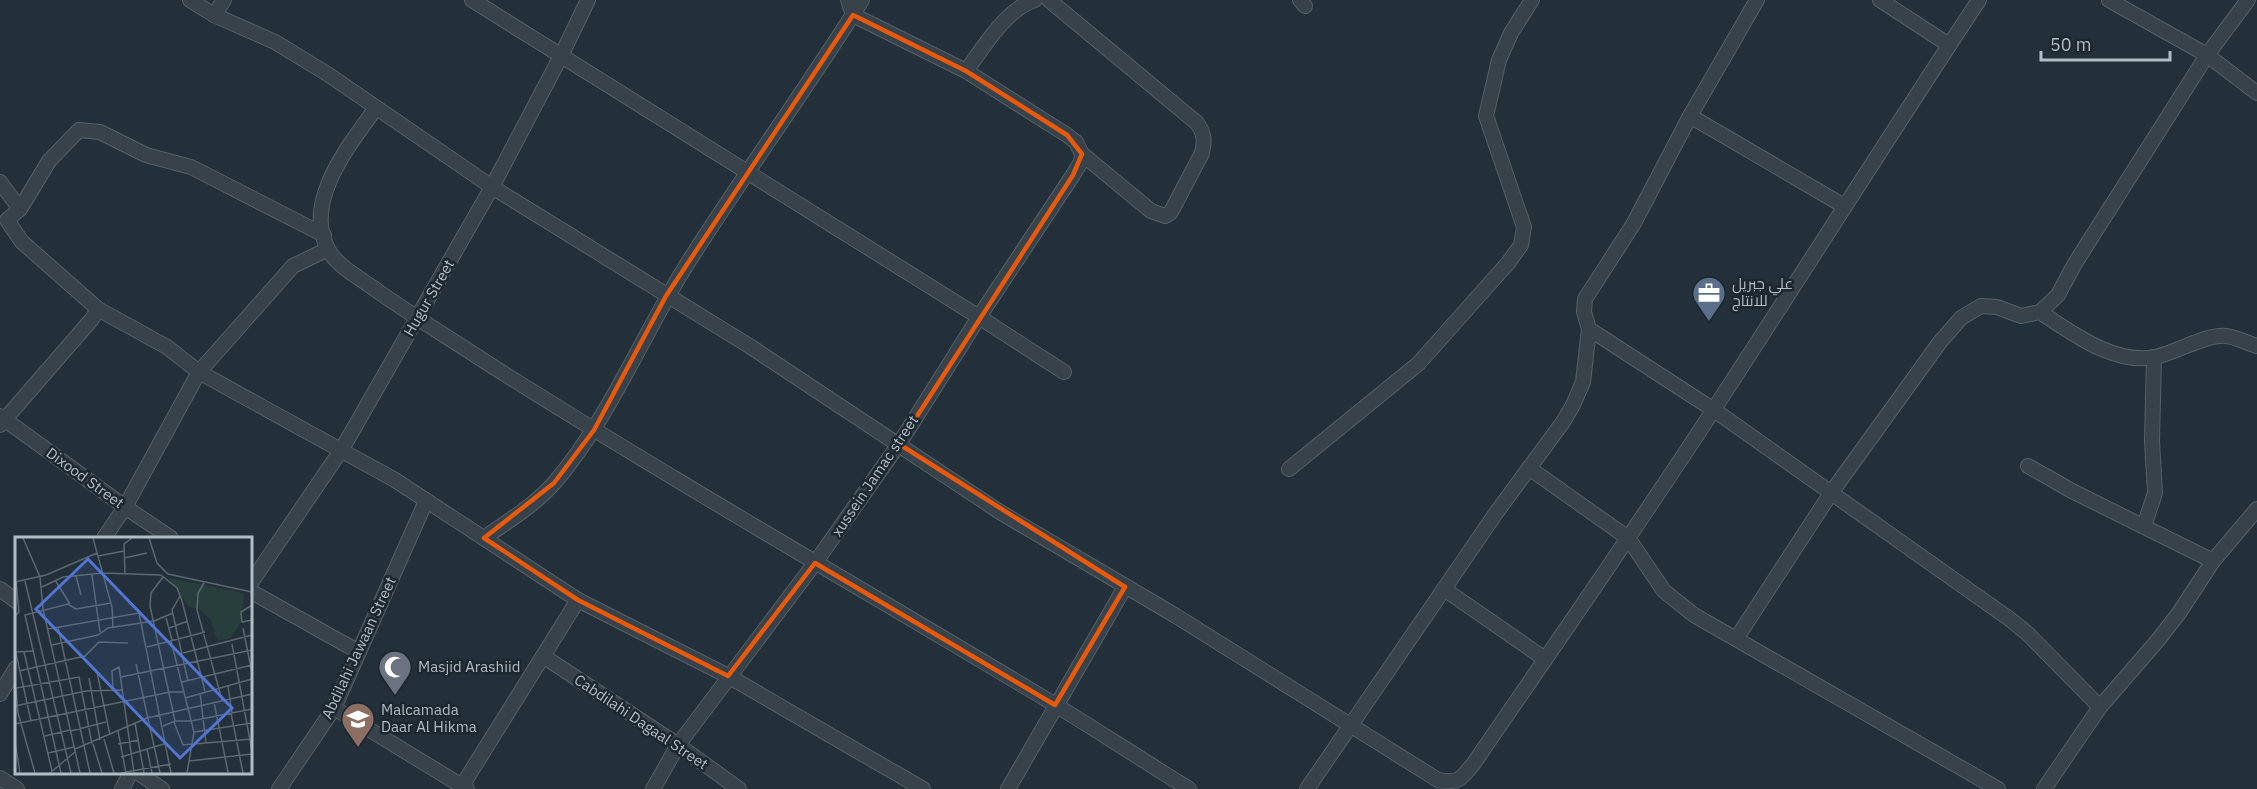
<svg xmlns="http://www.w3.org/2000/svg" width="2257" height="789" font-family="'IBM Plex Sans',Cairo,sans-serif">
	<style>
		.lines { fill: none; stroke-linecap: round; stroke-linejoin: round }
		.minor-casing { stroke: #556068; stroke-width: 16 }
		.minor { stroke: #37424a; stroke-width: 14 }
		.marked { fill: none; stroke: #e8590c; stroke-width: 4.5; stroke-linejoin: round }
		.labels { text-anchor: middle; stroke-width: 5; stroke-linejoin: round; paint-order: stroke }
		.poi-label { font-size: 15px; fill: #b2bdc6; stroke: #1c272f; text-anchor: start }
		.street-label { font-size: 15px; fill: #b2bdc6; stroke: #1c272f }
		.inset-road { fill: none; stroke: #5c6871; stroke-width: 1.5 }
		.view { fill: #5175d2; fill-opacity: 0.15; stroke: #5175d2; stroke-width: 3 }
		.inset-edge { fill: none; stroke: #b2bdc6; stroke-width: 3 }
	</style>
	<rect width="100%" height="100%" fill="#233039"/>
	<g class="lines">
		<defs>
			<g id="minor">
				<path d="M190,0L214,15L275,42L329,75L492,187L751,347L1000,512L1176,616L1438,780C1459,784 1461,779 1474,763C1554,646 1636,529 1714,409C1803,273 1889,136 1979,0"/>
				<polyline points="472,0 979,317 1064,372"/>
				<path d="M848,0L853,15L966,71L1067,135L1076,142L1082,154L1151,211L1165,216L1171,212L1202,153C1205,140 1204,133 1197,123L1049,0"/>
				<polyline points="1300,0 1305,6"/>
				<polyline points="1880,0 1949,45"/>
				<polyline points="2109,0 2207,55 2257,93"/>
				<polyline points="214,15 224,0"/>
				<path d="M966,71C984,47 1005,10 1035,0"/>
				<path d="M376,108C350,144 301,203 329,251C338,266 355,275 369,285C409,314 451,339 492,366C669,478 850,582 1029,689C1083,721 1136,756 1189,789"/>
				<polyline points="1690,116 1844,206"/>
				<polyline points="0,182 20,209"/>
				<polyline points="324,235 191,167 146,155 100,132 79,130 49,161 20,209 7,220 22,242 98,309 167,347 199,372 395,480 578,600 728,676 923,789"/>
				<path d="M2040,312C2072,333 2114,365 2155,357C2175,353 2206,334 2226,336C2236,337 2247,343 2257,346"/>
				<polyline points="1589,329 1714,410 2011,620 2028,634 2100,707"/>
				<polyline points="0,416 125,507 171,538"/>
				<polyline points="0,425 92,319 98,309"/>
				<polyline points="2028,466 2072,491 2213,561"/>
				<polyline points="1529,468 1628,538 1664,591 1694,615 1998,789"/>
				<polyline points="1289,469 1418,364 1508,263 1521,245 1524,227 1486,116 1499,60 1511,33 1532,0"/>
				<polyline points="2144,526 2155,493 2152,441 2154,357"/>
				<polyline points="104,538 125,507 199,372 293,266 328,249"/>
				<path d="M484,538C508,521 535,505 555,482C611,416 643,333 689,261C745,173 807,88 862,0"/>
				<polyline points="250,584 342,449 492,187 561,56 588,0"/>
				<polyline points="0,589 16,601"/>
				<polyline points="1444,589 1545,659"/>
				<polyline points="250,591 359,652"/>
				<polyline points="1736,639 1831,493 1940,342 1961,318 1981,306 1997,307 2021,316 2040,312 2058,295 2074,265 2207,55 2248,0"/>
				<polyline points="543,656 678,745 739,789"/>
				<polyline points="0,694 16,668"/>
				<polyline points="334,708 467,789"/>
				<polyline points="137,772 162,789"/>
				<polyline points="0,778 17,789"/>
				<polyline points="122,789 131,772"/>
				<polyline points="279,789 334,708 426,501"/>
				<polyline points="460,789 578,600"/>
				<polyline points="653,789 678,745 815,563 899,444 979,317 1073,175 1081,162 1082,154"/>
				<polyline points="1008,789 1125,587"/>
				<polyline points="1307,789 1496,513 1563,422 1573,405 1583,382 1589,329 1584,312 1585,299 1634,223 1690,116 1757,0"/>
				<polyline points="2044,789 2100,707 2158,640 2179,613 2213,561 2257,509"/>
			</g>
		</defs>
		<use href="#minor" class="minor-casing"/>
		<use href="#minor" class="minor"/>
	</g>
	<path class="marked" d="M853,15L966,71L1067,135L1082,154L1073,175L899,444L1125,587L1055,705L815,563L728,676L578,600L484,538L554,483L594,430L666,296Z"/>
	<defs>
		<symbol id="office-pin" viewBox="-11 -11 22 30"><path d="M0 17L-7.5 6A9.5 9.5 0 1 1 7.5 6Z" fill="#5c6f8a" stroke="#1c272f"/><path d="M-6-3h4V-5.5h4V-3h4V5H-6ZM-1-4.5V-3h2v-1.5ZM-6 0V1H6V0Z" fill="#fff"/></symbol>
		<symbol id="mosque-pin" viewBox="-11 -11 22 30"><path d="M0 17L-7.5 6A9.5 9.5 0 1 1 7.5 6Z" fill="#6b7280" stroke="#1c272f"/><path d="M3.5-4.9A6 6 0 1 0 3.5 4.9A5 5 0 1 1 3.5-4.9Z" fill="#fff"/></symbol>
		<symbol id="school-pin" viewBox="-11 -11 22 30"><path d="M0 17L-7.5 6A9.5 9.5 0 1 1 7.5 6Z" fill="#8d6e63" stroke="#1c272f"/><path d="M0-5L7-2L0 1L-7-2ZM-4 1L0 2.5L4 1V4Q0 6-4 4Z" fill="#fff"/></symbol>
	</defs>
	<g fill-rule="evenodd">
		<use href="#office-pin" x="1690" y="274" width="38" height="52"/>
		<use href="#mosque-pin" x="376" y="648" width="38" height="52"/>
		<use href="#school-pin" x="339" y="700" width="38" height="52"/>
	</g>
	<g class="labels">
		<g class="poi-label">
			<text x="1732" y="289">علي جبريل<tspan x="1732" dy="17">للانتاج</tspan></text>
			<text x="418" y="672">Masjid Arashiid</text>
			<text x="381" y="715">Malcamada<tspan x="381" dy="17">Daar Al Hikma</tspan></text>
		</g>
		<g class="street-label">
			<text transform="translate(429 298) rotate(-60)" y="5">Hugur Street</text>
			<text transform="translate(875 476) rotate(-56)" y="5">xussein Jamac street</text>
			<text transform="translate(85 478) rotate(36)" y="5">Dixood Street</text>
			<text transform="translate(359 648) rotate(-65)" y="5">Abdilahi Jawaan Street</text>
			<text transform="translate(641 722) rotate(34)" y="5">Cabdilahi Dagaal Street</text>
		</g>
	</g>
	<g transform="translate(15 537)">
		<rect width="237" height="237" fill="#233039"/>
		<path d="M154,41L229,56L226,84L216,101L203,104L195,82L185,72L174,70Z" fill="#283e3c"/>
		<path class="inset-road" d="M8,1L25,40L28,72L65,236M78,1L97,70L98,90M134,1L142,26L153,37L237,55M83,19L109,14M109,21L132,16M110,36L109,7L117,1M77,38L85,95M146,38L162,51L167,64L190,154M61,39L66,58M148,40L136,56L135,69L160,184M40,43L55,67M10,44L56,236M0,45L31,38L82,16M189,46L183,56L182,73L207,163M27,50L48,40L88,36L146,38M165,59L157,73L173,144M237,68L226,75L227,85L237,83M0,79L4,75L1,44M151,81L157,103M139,84L158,76M43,90L75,236M154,91L173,84M228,91L237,136M33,92L124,76L156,236M156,104L179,195L172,236M217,107L237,214M37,108L83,98L93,91L139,84M132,110L190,95M0,112L16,184M0,115L19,114M9,115L37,234M168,116L237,98M121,127L145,236M4,134L70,119L84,105L113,106M82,135L95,198M106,140L237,113M74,141L85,203M167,145L237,128M213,149L217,176M98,152L97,134L104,130L119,236M185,156L191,206M170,161L237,142M199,165L213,235M0,169L71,154L108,153M216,176L228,236M159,185L168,208L177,207M120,186L129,236M0,187L155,155H169M148,189L160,184H176L237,172M56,194L91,185M103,194L111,236M179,195L237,186M30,199L55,193M89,202L99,236M0,205L5,236M78,207L87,236M103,207L124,203M179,207L237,202M60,212L132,181L237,157M132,212L137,236M33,216L59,210M106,220L152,206M174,224L237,217M20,236L3,176L1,151L64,140L77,207M35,236L60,215M46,236L10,78L53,67L61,72L96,66M106,236L156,227"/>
		<path class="view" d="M73,22L217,171L165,221L21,72Z"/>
		<rect width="237" height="237" class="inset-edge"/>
	</g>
	<path d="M2041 51v9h129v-9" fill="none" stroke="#b2bdc6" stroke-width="3"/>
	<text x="2050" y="51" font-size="18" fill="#b2bdc6" stroke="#1c272f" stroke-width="4.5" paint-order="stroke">50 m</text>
</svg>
